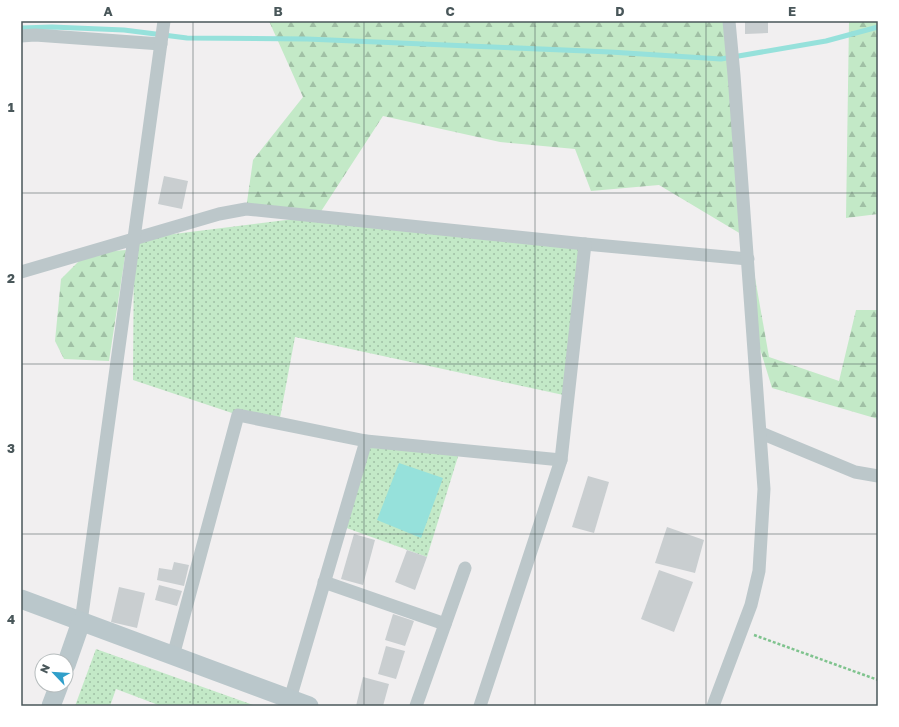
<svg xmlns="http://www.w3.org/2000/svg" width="899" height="727" font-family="'Golos Text',sans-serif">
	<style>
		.grass { fill: url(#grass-dots) }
		.forest { fill: url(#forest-firs) }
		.water { fill: #96e1db }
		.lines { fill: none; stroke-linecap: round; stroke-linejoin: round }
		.stream { stroke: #96e1db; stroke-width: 5 }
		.building { fill: #c9ced0 }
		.path { stroke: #7fc38e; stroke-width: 2.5; stroke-dasharray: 3 2; stroke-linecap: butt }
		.street { stroke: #bcc7ca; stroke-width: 13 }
		.secondary { stroke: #bac7cb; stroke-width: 19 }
		.grid { fill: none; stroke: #49575a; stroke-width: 1; stroke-opacity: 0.55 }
		.neatline { fill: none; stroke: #49575a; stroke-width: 1.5 }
		.grid-label { font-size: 13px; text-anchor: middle; font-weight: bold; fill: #49575a }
	</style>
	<defs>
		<pattern id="grass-dots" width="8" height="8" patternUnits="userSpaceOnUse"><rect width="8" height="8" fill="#c3e9c7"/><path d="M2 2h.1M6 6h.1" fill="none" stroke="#a0c0a5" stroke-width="1.8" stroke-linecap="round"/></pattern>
		<pattern id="forest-firs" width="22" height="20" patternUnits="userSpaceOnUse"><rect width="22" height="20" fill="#c3e9c7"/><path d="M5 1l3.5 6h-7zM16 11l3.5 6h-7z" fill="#a0c0a5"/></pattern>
	</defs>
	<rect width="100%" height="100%" fill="#f1eff0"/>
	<g class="grass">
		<polygon points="318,216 585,244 568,396 295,337 279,423 238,415 133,380 134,239"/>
		<polygon points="366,441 460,450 427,557 341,526"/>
		<polygon points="96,649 256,706 161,706 116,689 110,706 75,706"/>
	</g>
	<g class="forest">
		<polygon points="269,21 725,21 745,221 769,357 839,381 856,310 878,310 878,419 772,388 757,339 746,237 659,185 591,191 575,149 500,142 383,116 318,216 246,209 253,160 303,97"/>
		<polygon points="849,21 878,21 878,214 846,218"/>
		<polygon points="126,250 109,361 64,359 55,341 61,279 87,253"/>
	</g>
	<polygon class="water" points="399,463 443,478 421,538 377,520"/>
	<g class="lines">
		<polyline class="stream" points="21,28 52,27 124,30 187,38 307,39 610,52 721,59 826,41 878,27"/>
	</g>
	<g class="building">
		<polygon points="745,21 768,21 768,33 745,34"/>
		<polygon points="164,176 188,181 182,209 158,204"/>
		<polygon points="588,476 609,482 594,533 572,527"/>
		<polygon points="667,527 704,540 695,573 655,563"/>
		<polygon points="354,534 375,540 363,585 341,579"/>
		<polygon points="407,550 427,557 415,590 395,582"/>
		<polygon points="174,562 189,565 184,586 157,580 159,568 172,570"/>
		<polygon points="659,570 693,582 674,632 641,619"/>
		<polygon points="159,585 182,591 177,606 155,600"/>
		<polygon points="119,587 145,593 137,628 111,622"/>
		<polygon points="393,614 414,621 405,646 385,640"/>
		<polygon points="386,646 405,651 396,679 378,674"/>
		<polygon points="363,677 389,684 383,706 356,706"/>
	</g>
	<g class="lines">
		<polyline class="path" points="754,635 878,680"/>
		<g class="street">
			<polyline points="21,36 35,35 161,44"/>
			<polyline points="21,272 219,214 246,209 585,244 748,259"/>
			<polyline points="761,433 855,472 878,476"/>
			<polyline points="324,582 445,624"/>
			<polyline points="81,622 164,21"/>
			<polyline points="173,656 238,415 366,441"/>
			<polyline points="290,699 366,441 561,460"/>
			<polyline points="416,706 465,568"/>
			<polyline points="480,706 561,460 585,244"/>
			<polyline points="713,706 751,605 759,571 764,489 734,75 729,21"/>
		</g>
		<g class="secondary">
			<polyline points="21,599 309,706"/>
			<polyline points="66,665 81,622"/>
			<polyline points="51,706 59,685"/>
		</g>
	</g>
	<path class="grid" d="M193,21V706M364,21V706M535,21V706M706,21V706M21,193H878M21,364H878M21,534H878"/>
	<rect width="899" height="727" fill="none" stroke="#ffffff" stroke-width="44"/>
	<g transform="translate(54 673) rotate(295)"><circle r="19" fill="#ffffff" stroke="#b6bcbd"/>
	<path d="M0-3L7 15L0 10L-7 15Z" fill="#309fca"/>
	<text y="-6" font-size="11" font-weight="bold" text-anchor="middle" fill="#49575a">N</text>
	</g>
	<rect x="22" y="22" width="855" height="683" class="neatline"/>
	<g class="grid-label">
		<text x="108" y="16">A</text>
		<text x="278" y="16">B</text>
		<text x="450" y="16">C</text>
		<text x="620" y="16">D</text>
		<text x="792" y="16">E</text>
		<text x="11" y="112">1</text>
		<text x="11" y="283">2</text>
		<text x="11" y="453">3</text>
		<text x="11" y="624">4</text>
	</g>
</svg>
